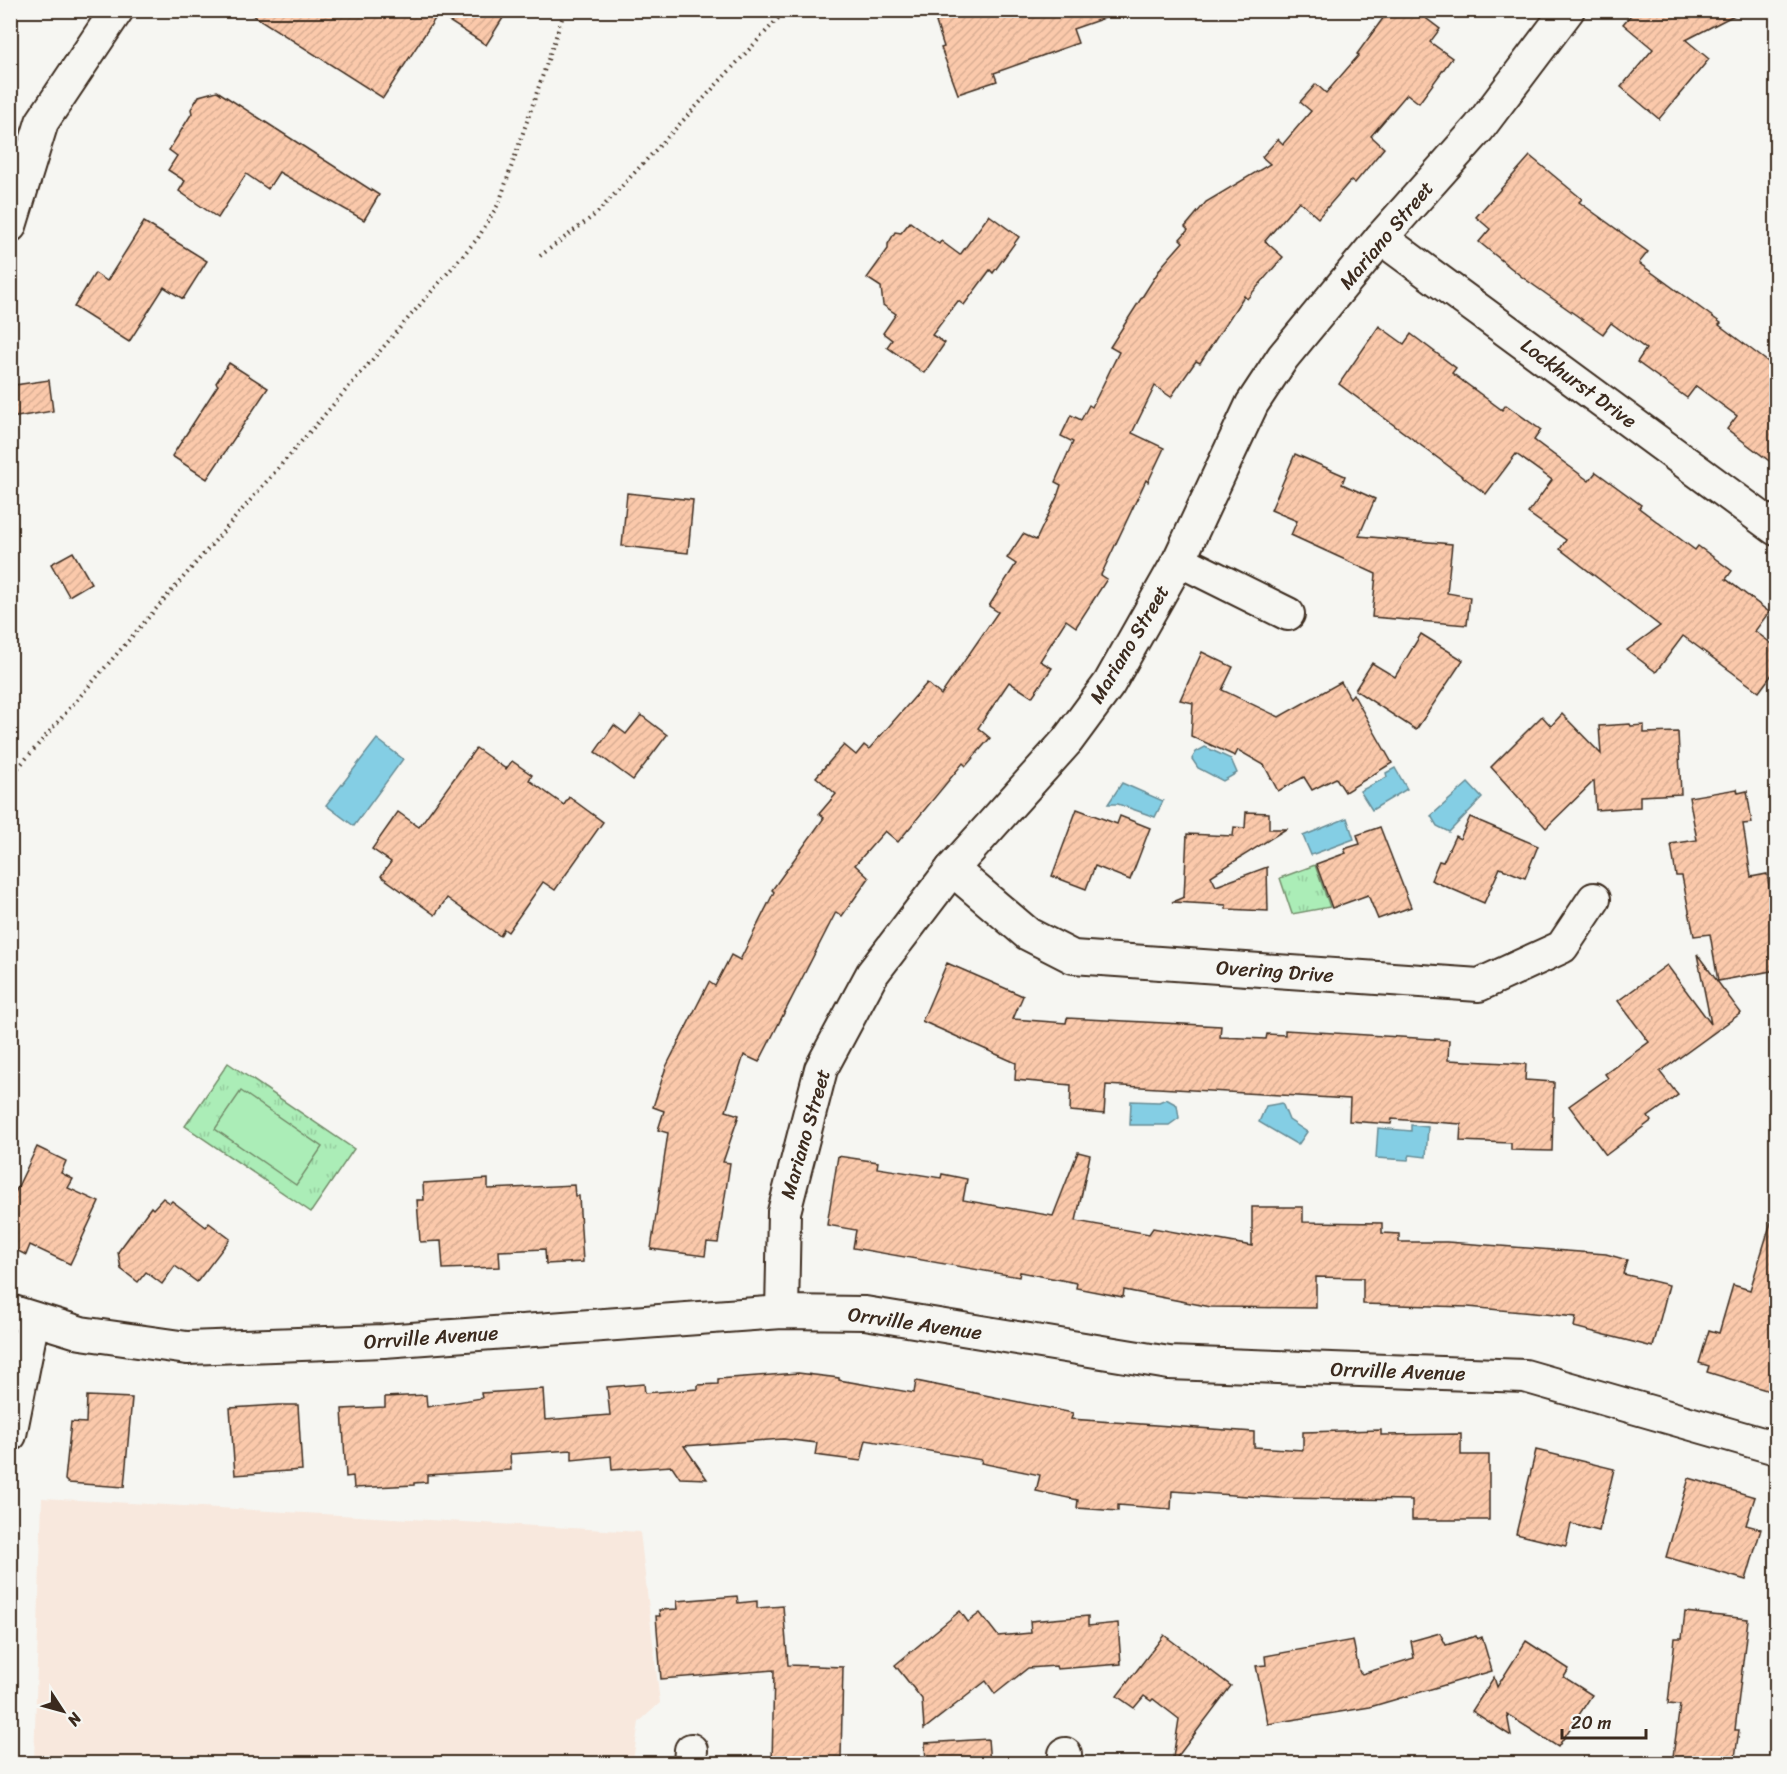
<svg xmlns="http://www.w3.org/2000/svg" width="1787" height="1774" font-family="Sriracha,sans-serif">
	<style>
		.built { fill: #f8e8dd }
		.park { fill: url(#park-tufts); stroke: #738c6a; stroke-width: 1.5 }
		.garden { fill: #abedb7; stroke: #738c6a; stroke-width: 1.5 }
		.water { fill: #84cee4; stroke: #678c95; stroke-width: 1.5 }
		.building { fill: url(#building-hatch); stroke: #3b2a1e; stroke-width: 1.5 }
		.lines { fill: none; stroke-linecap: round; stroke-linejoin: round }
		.minor-casing { stroke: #3b2a1e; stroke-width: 36 }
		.path { stroke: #3b2a1e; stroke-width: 4; stroke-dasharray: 1.5 4.5; stroke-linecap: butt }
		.minor { stroke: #f6f6f2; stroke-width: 32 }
		.labels { text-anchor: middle; stroke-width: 6; stroke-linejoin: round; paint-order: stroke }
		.street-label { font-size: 20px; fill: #3b2a1e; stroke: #f6f6f2 }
	</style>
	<defs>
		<pattern id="park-tufts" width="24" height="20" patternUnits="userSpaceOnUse" patternTransform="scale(1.5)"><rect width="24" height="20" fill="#abedb7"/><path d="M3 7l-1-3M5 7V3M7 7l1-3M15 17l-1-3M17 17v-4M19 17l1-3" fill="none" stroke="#94cb9d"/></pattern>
		<pattern id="building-hatch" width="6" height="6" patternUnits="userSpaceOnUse" patternTransform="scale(1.5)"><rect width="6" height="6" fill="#fbc9ab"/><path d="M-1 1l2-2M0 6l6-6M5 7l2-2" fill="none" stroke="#d8ad93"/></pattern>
	</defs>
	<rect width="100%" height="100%" fill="#f6f6f2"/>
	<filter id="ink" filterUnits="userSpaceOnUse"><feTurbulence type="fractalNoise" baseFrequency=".0167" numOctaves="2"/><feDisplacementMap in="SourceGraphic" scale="12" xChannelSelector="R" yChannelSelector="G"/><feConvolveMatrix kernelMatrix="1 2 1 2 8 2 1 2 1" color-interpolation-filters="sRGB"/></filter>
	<g filter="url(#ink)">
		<polygon class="built" points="42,1498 640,1532 660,1703 639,1722 634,1754 636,1763 34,1763"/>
		<g class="park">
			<polygon points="1315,865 1330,907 1292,914 1280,878"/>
			<polygon points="228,1063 354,1149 311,1212 185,1126"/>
		</g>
		<polygon class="garden" points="241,1091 322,1147 296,1185 215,1129"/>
		<g class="water">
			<polygon points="377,739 403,759 354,826 326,805"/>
			<polygon points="1205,747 1231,759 1237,773 1223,781 1198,768 1192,759 1196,752"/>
			<polygon points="1395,768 1407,789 1372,810 1360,791 1387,777 1386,773"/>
			<polygon points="1122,783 1163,801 1155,817 1118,804 1108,804"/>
			<polygon points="1468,783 1482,798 1449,832 1437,826 1431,816"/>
			<polygon points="1347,818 1354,839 1311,855 1303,836"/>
			<polygon points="1166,1099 1177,1105 1179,1118 1169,1125 1130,1125 1131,1101 1159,1102"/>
			<polygon points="1282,1103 1289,1120 1307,1132 1298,1145 1259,1122 1266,1106"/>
			<polygon points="1411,1125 1428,1127 1426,1157 1410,1155 1408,1160 1376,1158 1378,1128 1411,1131"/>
		</g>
		<g class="building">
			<polygon points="245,10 508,10 486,45 438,14 383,98"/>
			<polygon points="957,10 1115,10 1116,14 1073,29 1078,43 994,73 997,81 958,94 941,48 944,47 936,22"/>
			<polygon points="1389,10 1415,10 1440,29 1430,42 1452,58 1419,103 1407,94 1371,136 1384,148 1355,183 1351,180 1318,218 1299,201 1265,241 1283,257 1247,299 1244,296 1200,363 1196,361 1171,397 1155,386 1132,433 1164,448 1148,482 1146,480 1101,575 1107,579 1076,627 1066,620 1040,661 1052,668 1032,697 1009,682 978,728 990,738 966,766 963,763 898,842 885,831 855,865 869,878 842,916 836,912 759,1062 744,1055 726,1111 739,1115 723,1162 730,1163 718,1243 707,1242 705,1256 651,1249 668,1133 658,1130 664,1111 653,1107 666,1067 709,982 715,986 731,955 740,960 774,892 772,890 824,818 819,814 836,794 816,777 844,745 856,755 864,745 869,749 927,683 941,695 998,612 989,606 1016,564 1007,558 1023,534 1036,540 1057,497 1061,485 1055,482 1073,442 1061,436 1071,415 1081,420 1089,405 1092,407 1119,352 1110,347 1162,266 1183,242 1180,239 1188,230 1185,227 1206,202 1270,164 1262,157 1278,139 1283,144 1311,111 1300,102 1316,84 1326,93 1359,55 1357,54"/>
			<polygon points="1635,10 1744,10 1686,40 1709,59 1659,119 1621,87 1653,49 1623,24"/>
			<polygon points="217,91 379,195 364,220 279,172 268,189 246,174 218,218 179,191 185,181 168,170 177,156 169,150 192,113 191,109 199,96"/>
			<polygon points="1530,156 1582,199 1579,202 1648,252 1639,263 1721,323 1719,325 1776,368 1776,466 1727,429 1737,416 1696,386 1687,398 1637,362 1646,349 1611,323 1603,334 1522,277 1479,242 1490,229 1476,217"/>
			<polygon points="989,215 1019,237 993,273 990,270 964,305 958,301 932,335 945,343 924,373 887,347 892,340 883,333 896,314 883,305 881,287 867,278 888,249 888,244 895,232 901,233 910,222 939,244 941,241 960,255"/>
			<polygon points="144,222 207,261 183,299 164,287 129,342 74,307 95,273 107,281"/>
			<polygon points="1379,326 1404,344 1411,334 1456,368 1452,373 1502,410 1506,405 1541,430 1534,440 1589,481 1596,472 1641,505 1639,508 1695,550 1698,546 1732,571 1726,579 1769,612 1755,631 1776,647 1776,669 1759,692 1683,636 1656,672 1627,650 1660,626 1560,549 1566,540 1528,513 1552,480 1516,454 1486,494 1339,384"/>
			<polygon points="229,363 268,388 207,479 172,456 218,385 216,383"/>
			<polygon points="49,380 53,411 10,418 10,394 16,393 15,385"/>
			<polygon points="1295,454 1345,476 1342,484 1375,499 1359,536 1452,544 1447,593 1470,597 1467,625 1372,617 1376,574 1291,535 1297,521 1271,510"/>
			<polygon points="627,493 693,500 688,553 622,546"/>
			<polygon points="73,552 91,583 69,596 51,564"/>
			<polygon points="1421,634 1463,660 1416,730 1355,690 1372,663 1395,677"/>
			<polygon points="1202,652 1233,667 1222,690 1279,717 1341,682 1350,698 1353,694 1392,763 1345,792 1336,778 1312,790 1304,777 1278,791 1264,765 1238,750 1235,756 1191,736 1193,703 1180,700"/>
			<polygon points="1562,714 1601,754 1599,726 1630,724 1631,726 1644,725 1644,733 1678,732 1681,794 1640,796 1640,807 1596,810 1594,781 1546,828 1491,767 1542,716 1551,726"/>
			<polygon points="641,715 667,735 633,780 595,752 614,725 626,734"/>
			<polygon points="476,748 506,769 512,761 532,775 529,780 564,805 569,797 603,822 555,890 543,882 508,932 504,929 500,936 447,898 435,915 381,876 391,862 372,849 398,812 419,827"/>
			<polygon points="1737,789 1738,793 1747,791 1752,823 1743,824 1751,877 1767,874 1776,929 1776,962 1771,971 1718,981 1710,934 1694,936 1682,876 1676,876 1671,844 1697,840 1689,797"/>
			<polygon points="1077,809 1117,824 1120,816 1150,828 1130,880 1095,866 1086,889 1052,876"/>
			<polygon points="1246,812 1269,813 1269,829 1286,829 1211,876 1216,886 1267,867 1268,911 1226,909 1226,905 1172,902 1184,897 1187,834 1233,836 1234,827 1245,828"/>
			<polygon points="1470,817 1538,846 1525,878 1500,868 1484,903 1431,880 1439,861 1443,862 1455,836 1460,839"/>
			<polygon points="1380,827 1411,907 1378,919 1368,895 1332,908 1316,864 1346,853 1344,849 1360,844 1357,835"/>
			<polygon points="1697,954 1741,1013 1660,1072 1678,1095 1648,1117 1651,1121 1606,1155 1569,1106 1608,1078 1605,1074 1649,1042 1618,1001 1667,965 1711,1024"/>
			<polygon points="947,963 1023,996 1013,1019 1066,1023 1067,1018 1221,1026 1220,1037 1266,1039 1267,1034 1285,1035 1285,1030 1449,1040 1448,1060 1526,1064 1525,1080 1554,1082 1552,1151 1511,1150 1511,1143 1460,1141 1461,1124 1392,1119 1391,1124 1349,1121 1350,1099 1106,1085 1104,1114 1070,1111 1071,1085 1015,1080 1016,1063 922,1021"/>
			<polygon points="37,1147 66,1161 61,1173 73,1179 68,1188 99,1202 70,1264 30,1245 26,1255 10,1247 10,1203"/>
			<polygon points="1078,1152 1090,1155 1076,1221 1149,1234 1153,1228 1252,1246 1252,1207 1303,1207 1303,1222 1382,1223 1382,1233 1399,1234 1399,1242 1447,1242 1606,1254 1627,1260 1623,1274 1669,1285 1653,1347 1574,1327 1576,1317 1468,1307 1363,1304 1363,1278 1316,1277 1316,1308 1211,1307 1124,1290 1123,1297 1076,1288 1077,1283 1020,1272 1019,1277 853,1248 856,1230 827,1225 838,1156 878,1162 877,1168 941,1178 942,1174 967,1179 963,1200 1053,1216"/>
			<polygon points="488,1179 488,1189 574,1185 575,1196 579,1196 583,1262 546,1264 545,1249 499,1251 500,1267 443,1269 441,1241 420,1242 417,1200 424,1200 423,1183"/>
			<polygon points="163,1198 170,1203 172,1201 206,1227 209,1223 230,1239 197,1282 175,1266 162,1284 146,1272 138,1282 121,1269 118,1252 151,1207 153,1209"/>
			<polygon points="1771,1222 1776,1223 1776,1393 1707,1372 1709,1366 1699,1363 1709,1330 1719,1333 1733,1285 1750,1290"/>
			<polygon points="798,1373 839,1378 839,1380 914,1393 916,1381 1073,1413 1071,1419 1254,1432 1254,1447 1303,1450 1303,1432 1381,1430 1381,1435 1461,1434 1461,1455 1489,1455 1489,1520 1412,1520 1412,1500 1279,1498 1172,1491 1171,1509 1118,1505 1118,1511 1077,1508 1078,1500 1036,1491 1040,1475 981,1463 982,1460 866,1440 861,1461 815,1455 817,1443 783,1439 684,1446 707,1479 680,1478 672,1466 612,1470 611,1456 572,1460 572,1450 510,1454 511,1470 427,1475 427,1482 414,1483 414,1485 354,1488 353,1476 346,1477 342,1409 385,1407 385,1397 426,1395 427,1407 482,1398 481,1393 543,1389 545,1420 610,1415 607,1387 644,1384 645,1393 698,1389 698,1385 718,1384 718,1379"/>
			<polygon points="87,1396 132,1398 124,1487 68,1483 65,1480 71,1422 86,1423"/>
			<polygon points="278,1405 298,1405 302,1470 235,1475 230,1408"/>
			<polygon points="1536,1450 1614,1469 1599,1531 1571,1524 1566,1546 1516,1534"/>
			<polygon points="1689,1478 1755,1497 1746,1525 1761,1529 1746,1580 1666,1557"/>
			<polygon points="737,1596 738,1603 757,1601 757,1608 783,1606 788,1665 843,1667 841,1758 835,1758 835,1764 772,1764 774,1670 661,1679 656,1616 660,1616 659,1610 678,1609 677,1601"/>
			<polygon points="960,1611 968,1622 980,1613 998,1636 1031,1633 1030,1621 1088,1616 1088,1626 1118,1623 1121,1664 1057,1669 1056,1666 1028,1668 995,1694 986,1681 924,1729 922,1699 895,1665"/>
			<polygon points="1685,1612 1748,1619 1735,1730 1739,1730 1734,1764 1672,1764 1680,1705 1668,1704 1675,1638 1682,1638"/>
			<polygon points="1440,1633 1446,1645 1476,1636 1477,1639 1482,1637 1492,1671 1370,1707 1268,1724 1256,1666 1266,1665 1265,1656 1353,1640 1359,1671 1362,1674 1414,1658 1411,1641"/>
			<polygon points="1164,1635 1231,1686 1172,1764 1179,1719 1153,1699 1151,1701 1144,1696 1134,1708 1117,1696"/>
			<polygon points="1526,1641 1569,1669 1564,1677 1592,1695 1558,1747 1507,1714 1511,1736 1472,1711 1494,1677 1497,1687"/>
			<polygon points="988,1739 990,1764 926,1764 925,1743"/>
		</g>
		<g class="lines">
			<defs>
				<g id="minor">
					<polyline points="10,226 42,122 117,10"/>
					<polyline points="1381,238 1776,529"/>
					<polyline points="1179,560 1288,614"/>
					<polyline points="952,869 1028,934 1073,957 1479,985 1562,947 1594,899"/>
					<polyline points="10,1311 81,1333 187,1348 384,1341 782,1312 865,1313 1169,1363 1525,1376 1776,1448"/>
					<polyline points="782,1312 784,1212 821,1069 872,974 952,869 1067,741 1109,684 1179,560 1252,404 1283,357 1381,238 1479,128 1568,10"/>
					<polyline points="10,1435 33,1319"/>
					<polyline points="690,1764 691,1750"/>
					<polyline points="1064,1764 1065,1754"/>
				</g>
			</defs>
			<use href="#minor" class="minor-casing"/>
			<g class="path">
				<polyline points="540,256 596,214 786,10"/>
				<polyline points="10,777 478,238 499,203 565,10"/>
			</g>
			<use href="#minor" class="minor"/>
		</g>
	</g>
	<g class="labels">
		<g class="street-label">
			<text transform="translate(1386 235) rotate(-50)" y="7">Mariano Street</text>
			<text transform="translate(1579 383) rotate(36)" y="7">Lockhurst Drive</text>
			<text transform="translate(1129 644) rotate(-59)" y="7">Mariano Street</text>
			<text transform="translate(1275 971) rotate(4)" y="7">Overing Drive</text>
			<text transform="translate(805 1134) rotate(-74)" y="7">Mariano Street</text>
			<text transform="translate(915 1323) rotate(8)" y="7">Orrville Avenue</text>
			<text transform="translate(431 1337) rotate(-4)" y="7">Orrville Avenue</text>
			<text transform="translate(1398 1371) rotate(2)" y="7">Orrville Avenue</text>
		</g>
	</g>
	<rect width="1787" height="1774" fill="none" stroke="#f6f6f2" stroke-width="36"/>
	<rect x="18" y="18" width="1751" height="1738" fill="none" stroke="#3b2a1e" stroke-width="2" filter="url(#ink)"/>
	<g transform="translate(63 1711) rotate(126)" stroke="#f6f6f2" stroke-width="4.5" paint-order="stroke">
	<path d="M0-4.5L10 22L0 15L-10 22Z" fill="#3b2a1e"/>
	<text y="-9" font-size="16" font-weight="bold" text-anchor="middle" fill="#3b2a1e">N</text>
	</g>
	<path d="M1562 1729v9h84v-9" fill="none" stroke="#3b2a1e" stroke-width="3"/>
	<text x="1571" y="1729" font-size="18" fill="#3b2a1e" stroke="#f6f6f2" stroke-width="4.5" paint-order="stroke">20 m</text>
</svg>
